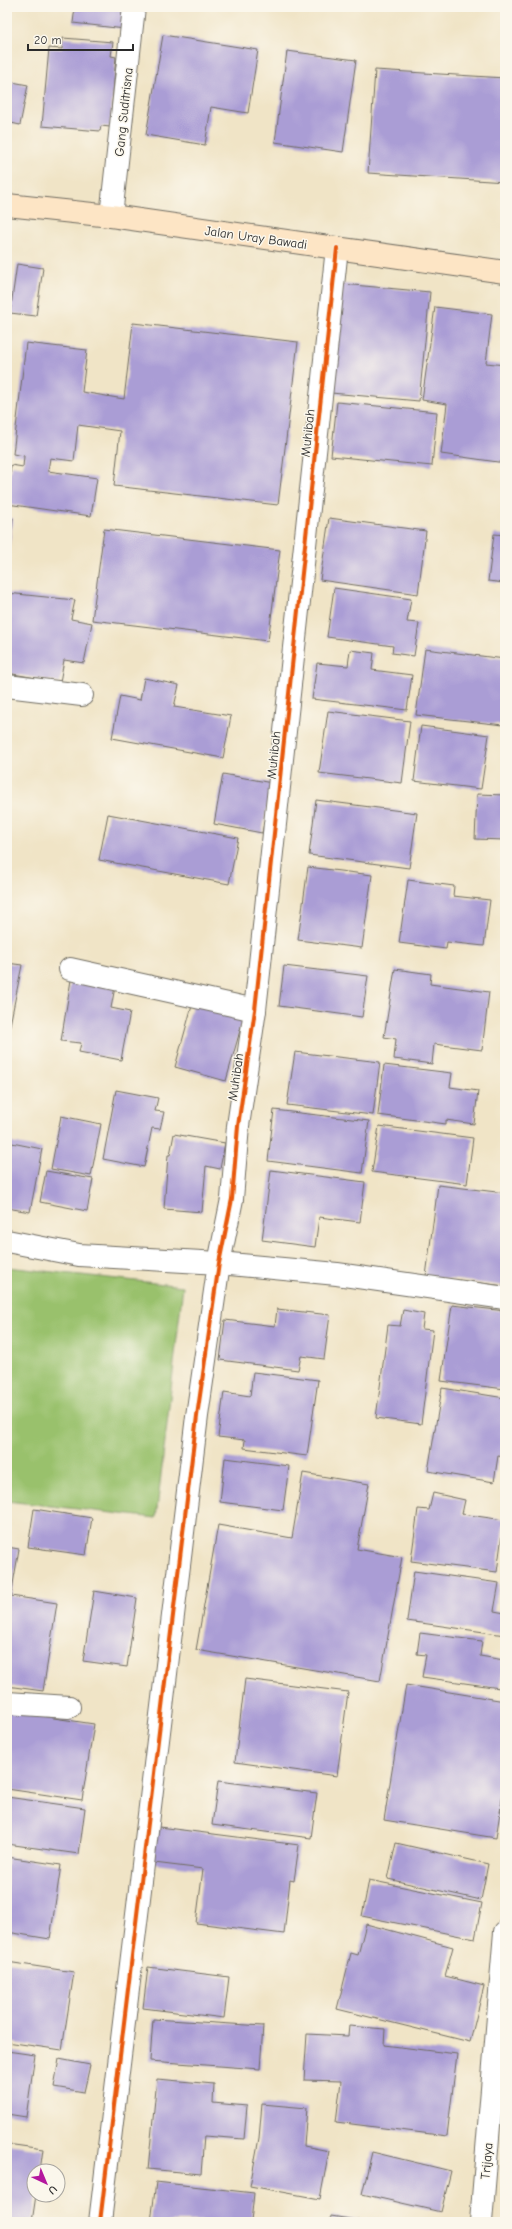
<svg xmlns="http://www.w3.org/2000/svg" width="512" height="2229" font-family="'Comic Neue',sans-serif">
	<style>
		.green { fill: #99c16c; stroke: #62764c }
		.building { fill: #aa9dd5 }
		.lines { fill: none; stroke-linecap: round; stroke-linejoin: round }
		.street-casing { stroke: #706c61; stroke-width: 24 }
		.secondary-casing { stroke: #706c61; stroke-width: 24 }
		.street { stroke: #fff; stroke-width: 22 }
		.secondary { stroke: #fde5c5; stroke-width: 22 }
		.cycleway-casing { stroke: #fbf7ec; stroke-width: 6 }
		.cycleway { stroke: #e8590c; stroke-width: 4 }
		.labels { text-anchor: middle; stroke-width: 3; stroke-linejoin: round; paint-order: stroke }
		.street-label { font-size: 13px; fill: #2b2b2b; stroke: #fbf7ec }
	</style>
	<rect width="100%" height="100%" fill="#fbf7ec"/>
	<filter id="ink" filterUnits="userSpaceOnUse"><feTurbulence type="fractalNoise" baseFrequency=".025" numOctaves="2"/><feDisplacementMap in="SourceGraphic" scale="8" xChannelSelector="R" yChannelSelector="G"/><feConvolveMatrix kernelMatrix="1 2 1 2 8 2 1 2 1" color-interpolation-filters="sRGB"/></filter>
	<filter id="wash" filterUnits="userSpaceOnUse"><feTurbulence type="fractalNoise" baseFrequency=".012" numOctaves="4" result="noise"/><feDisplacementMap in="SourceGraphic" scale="16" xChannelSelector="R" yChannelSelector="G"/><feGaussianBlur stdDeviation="0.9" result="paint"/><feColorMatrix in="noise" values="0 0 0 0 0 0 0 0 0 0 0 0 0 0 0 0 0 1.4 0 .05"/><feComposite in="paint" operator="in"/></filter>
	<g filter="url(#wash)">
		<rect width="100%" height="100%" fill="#f0e4c6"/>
		<polygon class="green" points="7,1267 183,1286 156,1518 7,1501"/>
		<g id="blocks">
			<g class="building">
				<polygon points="75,7 128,7 125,29 73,23"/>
				<polygon points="163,35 258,50 248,113 211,107 205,145 146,135"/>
				<polygon points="63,38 113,42 111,56 116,57 110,127 101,126 100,131 42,126 49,48 62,49"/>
				<polygon points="287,51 356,60 343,152 275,142"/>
				<polygon points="375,70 505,78 505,182 368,173"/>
				<polygon points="7,81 28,85 20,125 7,122"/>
				<polygon points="17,264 43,268 36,316 10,313"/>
				<polygon points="342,284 430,292 419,401 331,393"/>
				<polygon points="7,296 10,296 8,314 7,314"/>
				<polygon points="435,307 492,314 486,363 505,365 505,463 441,454 447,404 422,400"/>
				<polygon points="133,323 298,342 278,505 114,486 120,431 78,425 74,461 50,458 48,471 97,478 91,516 7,504 11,465 23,467 24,456 13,454 26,343 87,350 82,392 124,399"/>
				<polygon points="337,402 437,412 432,466 331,456"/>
				<polygon points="7,415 11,416 8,434 7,434"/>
				<polygon points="7,518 13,518 8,557 7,557"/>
				<polygon points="329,518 426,531 418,594 320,580"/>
				<polygon points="104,529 280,550 268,641 92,620"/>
				<polygon points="494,534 505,535 505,583 488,581"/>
				<polygon points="334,588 411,599 407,622 419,623 414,656 392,653 393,646 327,637"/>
				<polygon points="7,593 75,600 71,619 92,623 84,663 64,660 60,682 7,673"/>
				<polygon points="425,649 505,659 505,708 503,725 416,715"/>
				<polygon points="350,650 374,653 372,670 412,675 407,710 312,699 317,663 348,666"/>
				<polygon points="144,678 179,685 174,707 231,716 223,758 112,738 120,696 140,700"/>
				<polygon points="328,711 410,721 402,783 319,773"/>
				<polygon points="421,726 489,735 481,789 414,781"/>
				<polygon points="223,774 272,783 262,833 214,824"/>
				<polygon points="477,794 505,795 505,840 475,839"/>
				<polygon points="316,800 417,813 409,868 309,855"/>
				<polygon points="108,814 238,838 229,884 99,860"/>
				<polygon points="308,867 372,875 362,948 298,940"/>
				<polygon points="408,880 454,886 453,896 490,900 484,946 447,942 446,949 399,943"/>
				<polygon points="7,963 22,965 9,1030 7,1029"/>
				<polygon points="284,966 368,976 362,1017 279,1006"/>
				<polygon points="395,969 431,974 430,984 489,992 482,1050 434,1044 432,1064 394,1059 396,1039 384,1037"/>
				<polygon points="71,980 115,987 111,1008 130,1012 121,1060 79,1052 81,1043 61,1041"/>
				<polygon points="193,1002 244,1016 226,1081 175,1067"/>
				<polygon points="295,1052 380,1062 373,1115 287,1105"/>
				<polygon points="384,1065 452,1073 450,1087 478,1091 474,1124 446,1120 446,1124 378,1115"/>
				<polygon points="116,1090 158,1098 155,1111 164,1112 160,1129 152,1128 144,1167 103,1159"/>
				<polygon points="274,1110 369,1121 362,1173 268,1161"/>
				<polygon points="61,1116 101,1124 91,1176 51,1169"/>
				<polygon points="379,1126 473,1138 467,1184 372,1172"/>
				<polygon points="174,1134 225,1143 220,1169 206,1166 202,1212 164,1209 168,1155 170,1155"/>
				<polygon points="7,1142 42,1149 30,1212 7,1208"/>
				<polygon points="271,1170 365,1182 360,1222 319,1217 315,1247 262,1240"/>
				<polygon points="46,1171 93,1179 87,1211 40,1202"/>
				<polygon points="438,1185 505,1193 505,1286 426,1276"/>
				<polygon points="452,1305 505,1311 505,1389 441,1381"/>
				<polygon points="277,1309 330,1315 324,1359 301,1356 298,1370 220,1360 225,1320 275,1326"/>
				<polygon points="403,1310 424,1314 422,1329 433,1330 421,1424 376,1418 388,1325 400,1326"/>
				<polygon points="253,1372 318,1380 307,1456 244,1448 245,1440 218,1437 224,1392 250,1396"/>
				<polygon points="442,1388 505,1398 505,1457 498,1456 494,1482 428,1471"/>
				<polygon points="225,1458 289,1466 283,1510 220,1502"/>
				<polygon points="303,1473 369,1484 357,1549 402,1557 380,1681 196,1650 218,1525 292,1538"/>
				<polygon points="433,1493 465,1500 462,1514 504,1520 497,1572 411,1561 418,1509 429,1510"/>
				<polygon points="34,1509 92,1518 86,1555 28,1547"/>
				<polygon points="7,1547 19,1549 11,1596 57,1603 43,1691 7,1686"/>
				<polygon points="414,1571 499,1583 494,1611 505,1613 505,1635 407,1621"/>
				<polygon points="94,1591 137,1598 127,1667 83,1661"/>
				<polygon points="420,1633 482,1641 480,1656 504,1660 500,1688 422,1677 426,1655 417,1654"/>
				<polygon points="245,1679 348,1692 337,1776 235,1762"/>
				<polygon points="406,1685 505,1701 505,1780 496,1838 384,1820"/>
				<polygon points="7,1711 94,1724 82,1800 7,1789"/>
				<polygon points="218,1781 317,1793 311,1838 212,1825"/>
				<polygon points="7,1797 85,1808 79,1854 7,1844"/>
				<polygon points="151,1826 299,1845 294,1881 290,1880 284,1934 196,1923 203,1869 146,1862"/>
				<polygon points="396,1843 488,1864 481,1900 388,1879"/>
				<polygon points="7,1857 61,1865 50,1939 7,1932"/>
				<polygon points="369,1880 482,1903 475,1939 362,1916"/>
				<polygon points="366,1924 453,1947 445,1976 484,1986 470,2042 337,2009 351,1953 358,1955"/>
				<polygon points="7,1962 74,1972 62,2050 7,2042"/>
				<polygon points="148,1967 229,1977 224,2018 143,2008"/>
				<polygon points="153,2019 263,2026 260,2069 150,2061"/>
				<polygon points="349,2026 385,2029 384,2045 457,2054 447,2136 336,2122 341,2081 304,2080 307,2034 348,2036"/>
				<polygon points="7,2051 35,2055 26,2117 7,2114"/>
				<polygon points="59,2059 90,2065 84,2092 54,2087"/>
				<polygon points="157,2079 214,2084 213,2103 247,2106 244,2139 204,2136 201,2174 148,2169"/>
				<polygon points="262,2104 307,2108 304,2146 329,2151 320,2199 250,2186 259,2138"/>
				<polygon points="7,2144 43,2149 40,2171 34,2171 34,2195 36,2195 32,2222 7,2222"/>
				<polygon points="372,2152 451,2171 441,2212 362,2194"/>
				<polygon points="156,2182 254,2193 251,2222 151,2222"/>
				<polygon points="331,2216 363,2221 363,2222 330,2222"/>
			</g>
		</g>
	</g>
	<g filter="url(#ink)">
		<use href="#blocks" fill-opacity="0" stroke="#706c61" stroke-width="1"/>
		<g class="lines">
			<defs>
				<g id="street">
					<polyline points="111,216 134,7"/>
					<polyline points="7,686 82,695"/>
					<polyline points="70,969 255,1010"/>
					<polyline points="7,1241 79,1255 219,1263 337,1274 505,1298"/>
					<polyline points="7,1703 69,1707"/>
					<polyline points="100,2222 197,1416 219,1263 232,1199 238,1126 255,1010 337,248"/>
					<polyline points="481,2222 505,1932"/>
				</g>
				<polyline id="secondary" points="7,205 111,216 505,272"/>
			</defs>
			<use href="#street" class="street-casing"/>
			<use href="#secondary" class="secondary-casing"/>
			<use href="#street" class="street"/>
			<use href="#secondary" class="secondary"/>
			<defs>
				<polyline id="cycleway" points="100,2222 197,1416 219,1263 232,1199 238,1126 255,1010 337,248"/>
			</defs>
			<use href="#cycleway" class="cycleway-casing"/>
			<use href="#cycleway" class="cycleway"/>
		</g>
	</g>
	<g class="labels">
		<g class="street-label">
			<text transform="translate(123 112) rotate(-84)" y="5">Gang Suditrisna</text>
			<text transform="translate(256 237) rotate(8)" y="5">Jalan Uray Bawadi</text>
			<text transform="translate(307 433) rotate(-84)" y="5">Muhibah</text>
			<text transform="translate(273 755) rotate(-84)" y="5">Muhibah</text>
			<text transform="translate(235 1077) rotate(-82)" y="5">Muhibah</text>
			<text transform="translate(486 2161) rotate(-85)" y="5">Trijaya</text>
		</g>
	</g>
	<rect width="512" height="2229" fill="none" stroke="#fbf7ec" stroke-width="24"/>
	<g transform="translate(46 2183) rotate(136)"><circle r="19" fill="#fbf7ec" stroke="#a8a59f"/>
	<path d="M0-3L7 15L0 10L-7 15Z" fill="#b5179e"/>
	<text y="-6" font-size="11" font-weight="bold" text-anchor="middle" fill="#2b2b2b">U</text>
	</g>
	<path d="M28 44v6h105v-6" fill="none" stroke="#2b2b2b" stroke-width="2"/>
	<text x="34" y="44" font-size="12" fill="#2b2b2b" stroke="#fbf7ec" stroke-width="3" paint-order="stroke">20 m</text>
</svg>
